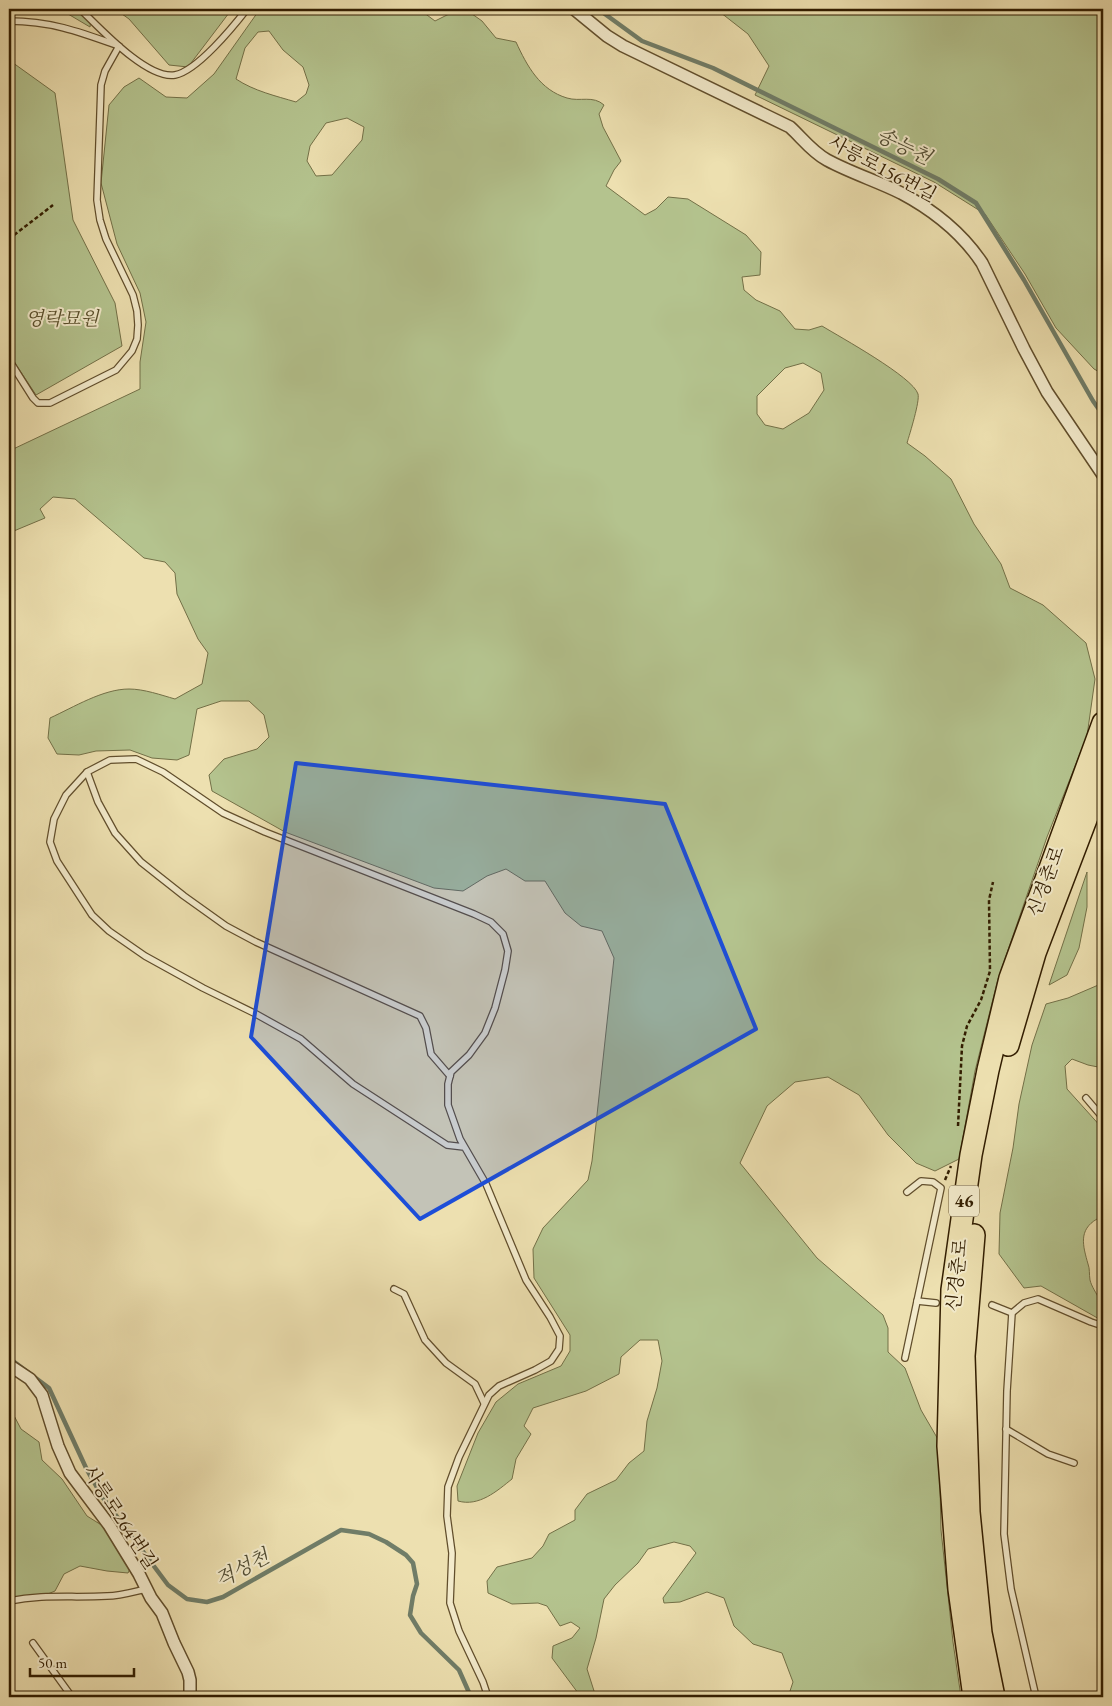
<svg xmlns="http://www.w3.org/2000/svg" width="1112" height="1706" font-family="'EB Garamond','Noto Serif KR',serif">
	<style>
		.green { fill: #b4c38e; stroke: #737047; fill-rule: evenodd }
		.lines { fill: none; stroke-linecap: round; stroke-linejoin: round }
		.stream { stroke: #707d68; stroke-width: 4.5 }
		.lane-casing { stroke: #614e2c; stroke-width: 8 }
		.street-casing { stroke: #614e2c; stroke-width: 14 }
		.highway-casing { stroke: #321d00; stroke-width: 24 }
		.path { stroke: #321d00; stroke-width: 2.5; stroke-dasharray: 4 2.5; stroke-linecap: butt }
		.lane { stroke: #f3ebcc; stroke-width: 5.5 }
		.street { stroke: #f3ebcc; stroke-width: 11 }
		.highway { stroke: #ede0b0; stroke-width: 21 }
		.marked { fill: #1d4ed8; fill-opacity: 0.2; stroke: #1d4ed8; stroke-width: 4; stroke-linejoin: round }
		.labels { text-anchor: middle; stroke-width: 4; stroke-linejoin: round; paint-order: stroke }
		.shield { fill: #f3ebcc; stroke: #6c5b3d; stroke-width: 1 }
		.shield-label { font-size: 18px; font-weight: bold; fill: #321d00 }
		.street-label { font-size: 19px; fill: #321d00; stroke: #f3ebcc }
		.park-label { font-size: 19px; font-style: italic; fill: #594f2b; stroke: #f3ebcc }
		.water-label { font-size: 20px; font-style: italic; fill: #514d34; stroke: #f3ebcc }
	</style>
	<rect width="100%" height="100%" fill="#ede0b0"/>
	<filter id="stains"><feTurbulence type="fractalNoise" baseFrequency=".004" numOctaves="4"/><feColorMatrix values="0 0 0 0 .2 0 0 0 0 .09 0 0 0 0 .02 0 0 0 .5 -.17"/></filter>
	<radialGradient id="worn" r=".72"><stop offset=".6" stop-color="#630" stop-opacity="0"/><stop offset="1" stop-color="#630" stop-opacity=".3"/></radialGradient>
	<g class="green">
		<polygon points="9,9 77,9 91,19 90,27 63,11 9,14"/>
		<polygon points="115,9 232,9 188,67 169,65 129,19"/>
		<path d="M260,9H419L435,21L459,9H465L482,21L496,38L516,42C527,66 540,90 567,98C580,102 593,95 604,105L599,114L603,127L621,161L614,170L606,186L645,215L656,209L668,197L688,199L746,235L761,252L760,275L742,277L744,290L756,300L780,311L795,329L809,330L822,326C840,337 913,377 918,394C920,401 910,433 907,443L925,456L951,479L974,524L1001,564L1010,588L1043,605L1086,643L1095,679L1087,736L1047,837L998,979L975,1071L959,1159L935,1171L916,1163L888,1135L859,1095L828,1077L795,1082L767,1106L740,1163L817,1258L883,1315L888,1328V1352L905,1368L921,1410L939,1441L941,1530L953,1642L961,1697H788L793,1682L782,1653L753,1644L734,1626L724,1598L707,1592L680,1602L664,1603L663,1598L696,1553L690,1546L674,1542L648,1549L638,1563L615,1585L604,1599L596,1638L587,1669L595,1694L589,1697H581L552,1658L553,1646L572,1638L580,1628L571,1622L560,1626L547,1606L538,1603L512,1604L488,1593L487,1581L497,1567L532,1558L543,1546L549,1534L575,1520V1510L587,1494L616,1480L629,1463L644,1451L647,1421L657,1388L662,1361L658,1340H640L621,1357L619,1374L586,1391L533,1408L524,1426L531,1434L516,1459L512,1479C497,1491 479,1507 458,1501L457,1486L478,1433L496,1402L518,1384L561,1366L570,1351V1335L534,1278L533,1249L543,1228L588,1180L592,1161L614,958L602,931L581,926L565,913L545,881H525L506,869L487,876L463,891L434,888L285,832L212,791L209,775L224,759L257,749L269,737L264,715L249,701H221L197,709L189,755L177,760L152,758L130,750L96,751L79,755L57,754L48,738L50,718C74,707 103,689 129,689C144,689 161,695 175,699L202,684L208,653L198,639L177,594L175,573L165,562L144,558L75,499L53,497L40,509L45,518L9,533V451L140,389V362L146,322L140,293L117,244L101,183L109,105L124,87L139,78L166,97L187,98L214,74ZM269,31L283,50L303,67L309,85L306,94L296,102C276,96 254,91 236,79L245,48L258,32ZM347,118L364,127L362,140L332,175L316,176L307,161L310,146L326,123ZM803,363L821,373L824,390L809,413L783,429L765,425L757,414V396L785,368Z"/>
		<polygon points="716,9 1103,9 1103,374 1094,369 1056,328 1025,274 985,214 934,182 755,95 769,66 748,34"/>
		<polygon points="9,60 55,93 73,220 115,303 122,346 36,395 9,354"/>
		<polygon points="1087,872 1087,907 1079,948 1067,975 1049,985"/>
		<path d="M1103,983V1068L1088,1065L1072,1059L1065,1066L1067,1089L1103,1129V1221L1097,1219C1078,1230 1083,1246 1088,1264C1090,1269 1089,1274 1090,1280C1093,1293 1109,1306 1101,1320L1041,1286L1024,1288L999,1254L1000,1213L1013,1148L1019,1104L1032,1045L1046,1004L1068,998Z"/>
		<polygon points="9,1406 21,1429 39,1442 42,1460 62,1479 87,1516 103,1526 131,1567 128,1573 107,1571 80,1566 64,1574 55,1591 38,1598 9,1604"/>
	</g>
	<g class="lines">
		<g class="stream">
			<polyline points="598,9 642,41 713,68 938,179 976,203 1024,280 1093,401 1103,415"/>
			<polyline points="9,1358 49,1388 87,1470 103,1498 168,1585 187,1599 207,1602 223,1597 341,1530 369,1534 386,1542 406,1555 413,1563 417,1584 413,1596 410,1615 421,1633 459,1670 471,1697"/>
		</g>
		<defs>
			<g id="lane">
				<path d="M80,9C99,27 147,80 175,75C197,71 233,27 247,9"/>
				<path d="M9,21C51,21 80,32 119,46L105,71L101,85L98,172L97,200L100,220L106,239L133,295L137,311L138,325L137,339L132,351L116,370L50,403H38L33,398L9,360"/>
				<polyline points="87,772 98,802 115,833 141,862 184,896 226,926 256,942 420,1016 426,1028 431,1054 450,1076"/>
				<polyline points="1086,1098 1103,1118"/>
				<polyline points="464,1147 447,1145 353,1084 301,1039 256,1014 203,988 145,956 109,931 92,915 57,861 50,842 54,819 66,795 87,772 110,760 136,759 163,772 223,813 265,832 474,914 491,922 503,934 508,951 505,970 495,1008 485,1033 469,1055 451,1072 448,1084 448,1105 460,1139 486,1184 526,1280 550,1317 560,1336 559,1349 551,1361 535,1370 499,1386 489,1395 459,1457 448,1487 447,1516 452,1553 450,1603 459,1631 483,1682 488,1697"/>
				<polyline points="394,1289 404,1294 425,1340 446,1363 475,1384 484,1403"/>
				<polyline points="917,1301 936,1303"/>
				<polyline points="992,1305 1012,1313"/>
				<polyline points="905,1358 941,1188 933,1182 921,1181 907,1192"/>
				<polyline points="1006,1429 1048,1454 1074,1463"/>
				<path d="M9,1601C44,1594 72,1598 107,1596C120,1596 133,1592 146,1589"/>
				<polyline points="33,1643 72,1697"/>
				<polyline points="1036,1697 1011,1589 1004,1534 1007,1391 1012,1313 1024,1303 1038,1299 1091,1322 1103,1326"/>
			</g>
			<g id="street">
				<path d="M574,9L607,36L623,46L790,127C802,138 812,152 827,160C851,173 877,181 901,193C933,210 962,233 982,263L1024,349L1047,392L1103,475"/>
				<polyline points="9,1365 30,1379 42,1395 58,1446 70,1473 109,1525 139,1574 151,1598 162,1613 174,1643 188,1672 190,1680 190,1697"/>
			</g>
			<g id="highway">
				<polyline points="1008,1045 1035,953 1103,775"/>
				<polyline points="974,1235 964,1356 969,1512 981,1633 994,1697"/>
				<polyline points="974,1697 959,1589 948,1446 952,1290 971,1155 988,1070 1010,978 1103,723"/>
			</g>
		</defs>
		<use href="#lane" class="lane-casing"/>
		<use href="#street" class="street-casing"/>
		<use href="#highway" class="highway-casing"/>
		<g class="path">
			<polyline points="9,239 53,205"/>
			<polyline points="958,1126 962,1046 967,1026 981,1000 990,971 989,900 993,882"/>
			<polyline points="945,1180 951,1166"/>
		</g>
		<use href="#lane" class="lane"/>
		<use href="#street" class="street"/>
		<use href="#highway" class="highway"/>
	</g>
	<path class="marked" d="M296,763L665,804L756,1029L420,1219L251,1037Z"/>
	<g class="labels">
		<rect class="shield" x="949" y="1185.5" width="30" height="31" rx="4"/>
		<g class="shield-label">
			<text x="964" y="1207">46</text>
		</g>
		<g class="street-label">
			<text transform="translate(883 168) rotate(28)" y="7">사릉로156번길</text>
			<text transform="translate(1045 881) rotate(-70)" y="7">신경춘로</text>
			<text transform="translate(956 1275) rotate(-84)" y="7">신경춘로</text>
			<text transform="translate(121 1517) rotate(57)" y="7">사릉로264번길</text>
		</g>
		<g class="park-label">
			<text x="62" y="325">영락묘원</text>
		</g>
		<g class="water-label">
			<text transform="translate(904 146) rotate(26)" y="7">송능천</text>
			<text transform="translate(242 1568) rotate(-28)" y="7">적성천</text>
		</g>
	</g>
	<rect width="1112" height="1706" fill="none" stroke="#ede0b0" stroke-width="30"/>
	<rect x="10" y="10" width="1092" height="1686" fill="none" stroke="#321d00" stroke-width="2.5"/>
	<rect x="15" y="15" width="1082" height="1676" fill="none" stroke="#321d00"/>
	<path d="M30 1668v8h104v-8" fill="none" stroke="#321d00" stroke-width="2.5"/>
	<text x="38" y="1668" font-size="15" fill="#321d00" stroke="#f3ebcc" stroke-width="4" paint-order="stroke">50 m</text>
	<rect width="100%" height="100%" filter="url(#stains)"/>
	<rect width="100%" height="100%" fill="url(#worn)"/>
</svg>
